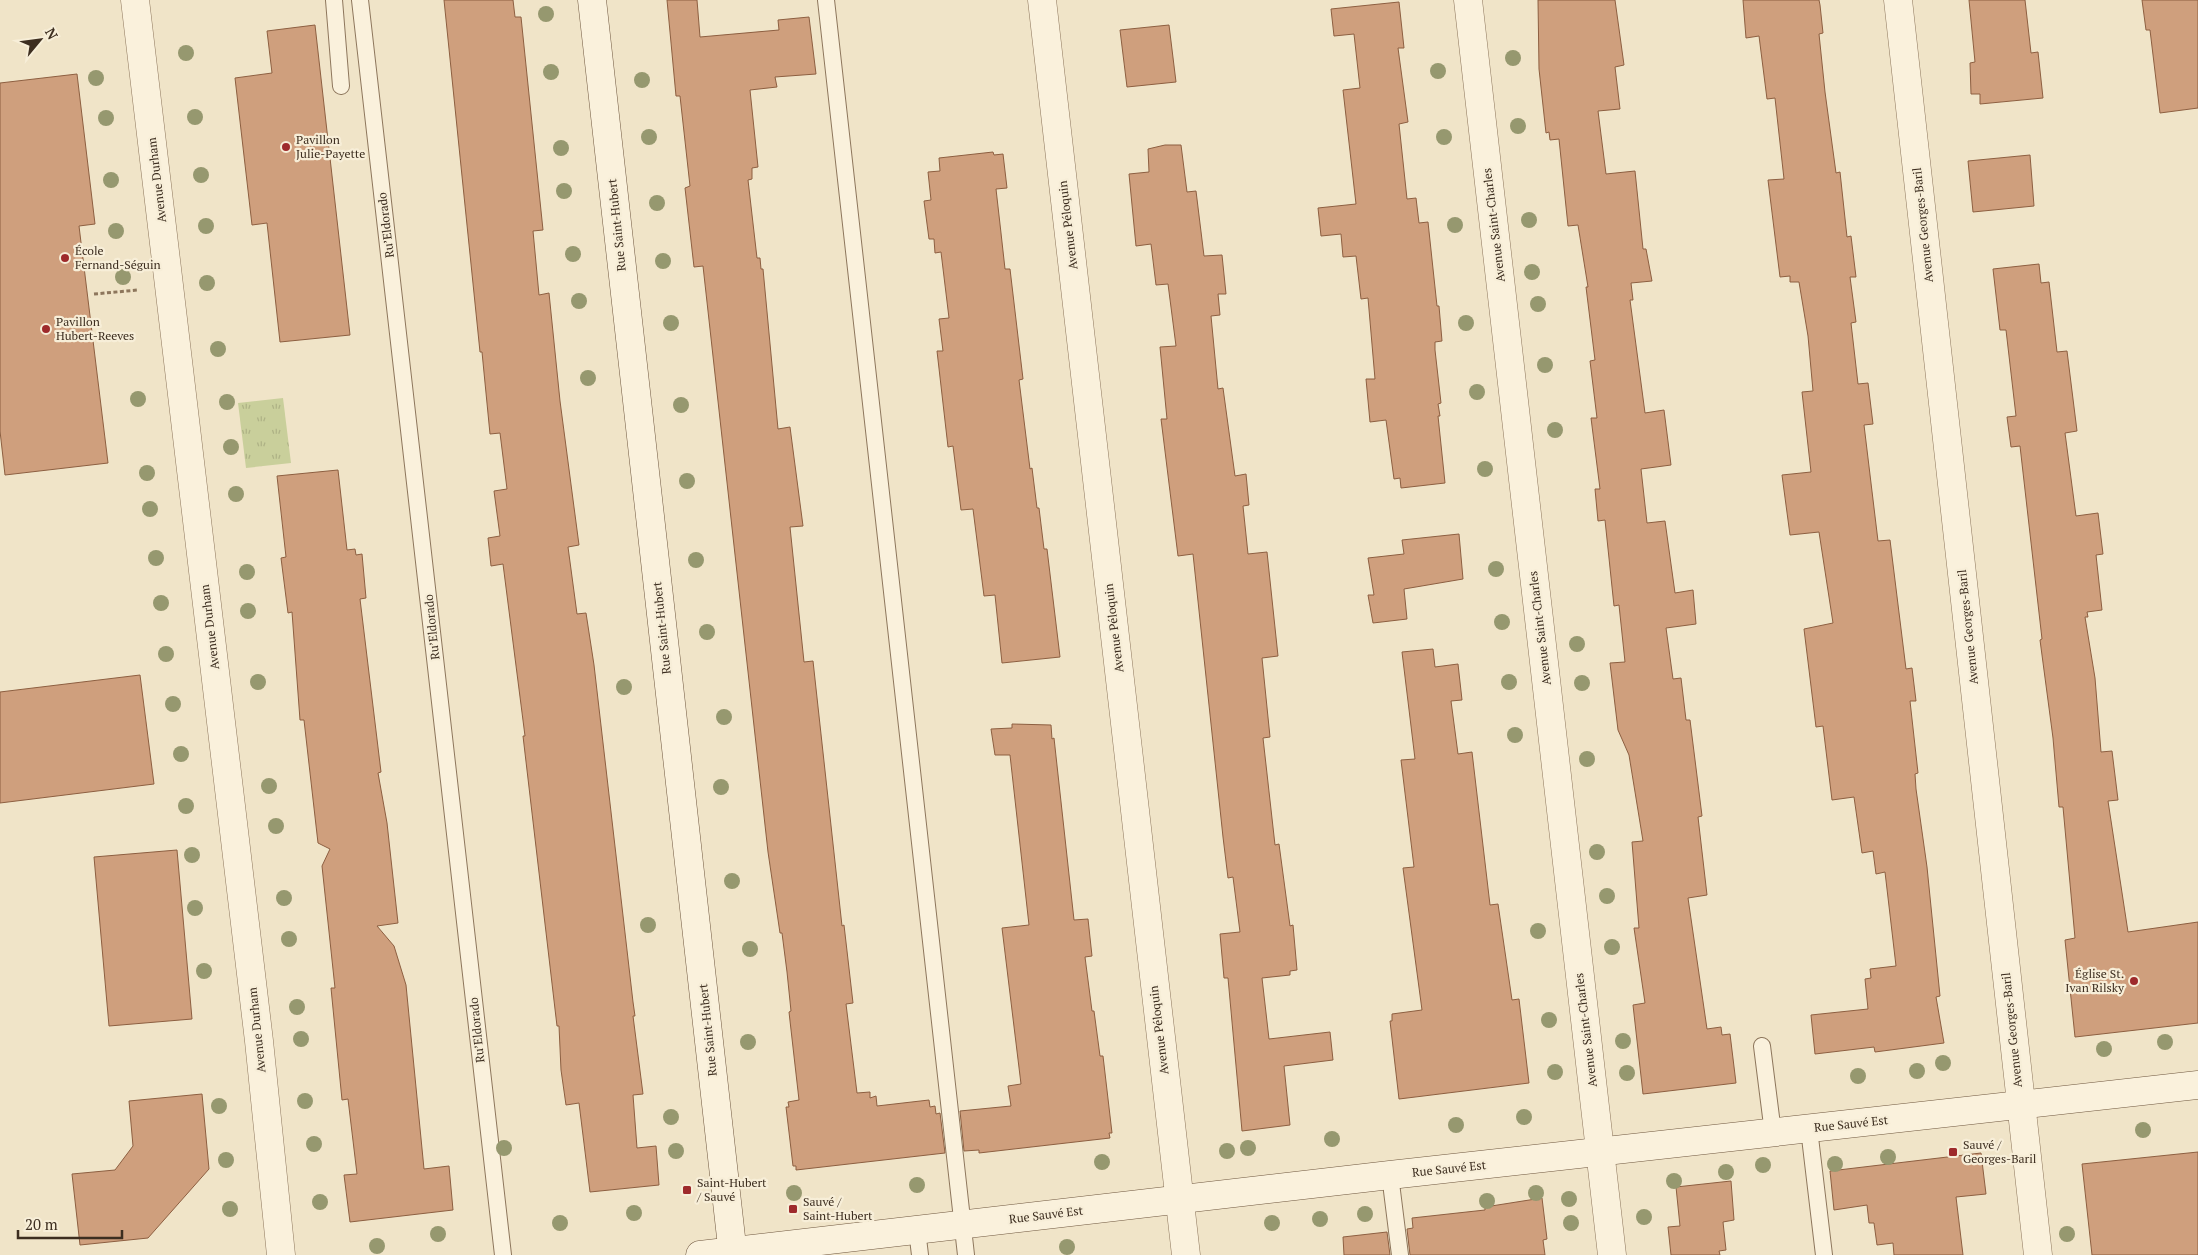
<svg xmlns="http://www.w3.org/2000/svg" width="2198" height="1255" font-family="'PT Serif',serif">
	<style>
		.grass { fill: url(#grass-tufts) }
		.building { fill: #cf9f7d; stroke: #8d5f41 }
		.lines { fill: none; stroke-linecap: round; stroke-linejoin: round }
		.service-casing { stroke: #8d765c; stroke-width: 18 }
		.minor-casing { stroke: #8d765c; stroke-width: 29 }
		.secondary-casing { stroke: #6f573f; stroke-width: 29 }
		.path { stroke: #8d765c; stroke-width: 3; stroke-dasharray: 4 2.5; stroke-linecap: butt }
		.service { stroke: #faf1dc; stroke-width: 16 }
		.minor { stroke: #faf1dc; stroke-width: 28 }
		.secondary { stroke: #faf1dc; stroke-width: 28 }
		.tree { fill: #96986f }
		.poi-dot { fill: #9e2a2b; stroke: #f7eed8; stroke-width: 2 }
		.labels { text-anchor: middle; stroke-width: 4.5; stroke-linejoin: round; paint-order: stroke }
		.poi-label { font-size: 12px; fill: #3d2e20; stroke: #f7eed8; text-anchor: start }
		.street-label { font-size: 12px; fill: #3d2e20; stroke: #f7eed8 }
	</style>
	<defs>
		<pattern id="grass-tufts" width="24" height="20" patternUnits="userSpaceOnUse" patternTransform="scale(1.25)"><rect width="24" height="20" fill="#c9cf9b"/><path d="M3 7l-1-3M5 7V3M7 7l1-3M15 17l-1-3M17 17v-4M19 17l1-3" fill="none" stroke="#aeb285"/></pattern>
	</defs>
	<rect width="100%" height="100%" fill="#f0e4c8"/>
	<polygon class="grass" points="283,398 291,463 246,468 238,403"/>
	<g class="building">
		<polygon points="444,0 513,0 515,17 521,17 543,230 533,231 539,295 549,293 560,401 579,545 568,547 577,614 586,613 594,665 633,1002 635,1016 633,1016 643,1094 633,1095 637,1148 656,1146 659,1185 590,1192 579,1103 566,1105 561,1070 559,1026 557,1026 523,736 525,736 503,564 491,566 488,538 500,536 494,491 507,489 500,433 490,434 482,352 480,352"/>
		<polygon points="667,0 697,0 700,37 779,30 778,20 809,17 816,74 775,77 777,87 750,90 758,167 752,168 752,179 748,180 757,258 760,258 761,269 763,269 778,429 790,427 803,526 790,527 804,662 813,661 842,926 844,925 853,1003 846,1004 857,1093 870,1092 870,1098 876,1096 877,1106 929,1100 930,1107 935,1106 936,1114 940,1113 945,1153 796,1170 796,1166 793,1166 786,1107 789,1107 788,1102 799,1100 789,1012 791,1011 787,972 782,933 780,933 768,852 703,266 694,267 685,188 690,186 680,96 676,96"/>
		<polygon points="1538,0 1615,0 1624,65 1615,67 1620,109 1598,111 1606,174 1635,171 1643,249 1646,249 1652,281 1631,283 1633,300 1630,300 1645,413 1664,410 1671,465 1641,469 1647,523 1665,521 1675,593 1693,590 1696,624 1666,628 1673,679 1681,678 1686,720 1690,720 1702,816 1698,817 1707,895 1688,898 1707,1029 1721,1027 1722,1035 1730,1034 1736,1083 1643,1094 1633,1005 1645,1003 1634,928 1639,928 1632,842 1643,841 1629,755 1618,730 1610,663 1625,662 1619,605 1614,606 1605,520 1598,521 1595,489 1600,489 1591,418 1597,418 1590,361 1595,360 1586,287 1588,287 1578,225 1568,226 1559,139 1550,140 1549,132 1546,133 1539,69"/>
		<polygon points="1743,0 1819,0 1820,5 1823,33 1819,34 1825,92 1836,173 1840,172 1847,237 1851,236 1856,277 1850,277 1856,322 1851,323 1858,384 1868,383 1873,424 1864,425 1878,541 1890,540 1906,669 1912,668 1916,701 1910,701 1918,773 1915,774 1916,789 1927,867 1940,996 1936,997 1944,1043 1875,1052 1874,1047 1815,1054 1811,1015 1868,1009 1865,979 1871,978 1870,969 1896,966 1885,872 1876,874 1873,851 1862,853 1854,797 1832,800 1823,726 1816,727 1804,629 1833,623 1819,532 1790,535 1782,475 1811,472 1802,392 1813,391 1808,336 1799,282 1790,282 1790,276 1780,277 1768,180 1784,179 1775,98 1767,99 1759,36 1746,38"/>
		<polygon points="1969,0 2025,0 2031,53 2038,52 2043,98 1980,104 1980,94 1971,94 1970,63 1975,62"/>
		<polygon points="2142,0 2198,0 2198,108 2160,113 2150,30 2146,30"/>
		<polygon points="1399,2 1404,48 1398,48 1408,122 1399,124 1407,199 1416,198 1419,223 1428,222 1437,306 1439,306 1442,341 1435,342 1435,350 1441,403 1438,404 1440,416 1438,416 1445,483 1401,488 1400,478 1394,479 1386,420 1370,422 1366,379 1375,379 1368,298 1361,299 1356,256 1343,257 1341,234 1321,236 1318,208 1356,204 1343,90 1360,88 1354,34 1334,36 1331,9"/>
		<polygon points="315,25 350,335 280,342 267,223 252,225 235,78 272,73 267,31"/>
		<polygon points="1169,25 1176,82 1127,87 1120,30"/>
		<polygon points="77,74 95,224 79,226 108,463 5,475 0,431 0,83"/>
		<polygon points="1165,145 1181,145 1187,192 1196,191 1204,256 1222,255 1226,294 1218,294 1220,315 1211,316 1218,389 1223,388 1235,476 1246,474 1249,505 1243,506 1248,554 1267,552 1278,656 1262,658 1270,737 1263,738 1275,845 1279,844 1290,926 1293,925 1297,970 1290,971 1290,975 1262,978 1269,1039 1330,1032 1333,1060 1284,1066 1290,1125 1242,1131 1228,978 1224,978 1220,934 1240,932 1233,877 1228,878 1223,837 1193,554 1178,556 1163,435 1161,419 1167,419 1160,347 1176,346 1168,284 1156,285 1151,244 1136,246 1129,174 1149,172 1148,149"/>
		<polygon points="993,152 994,155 1003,154 1007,188 996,189 1001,233 1005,269 1010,269 1023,379 1019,380 1030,469 1032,468 1037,508 1039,508 1044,549 1047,549 1060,657 1002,663 995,595 984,596 973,509 961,510 953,446 948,447 937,351 943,351 939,319 949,318 941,252 935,253 934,239 929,239 924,201 931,200 928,172 940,171 939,158"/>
		<polygon points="2030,155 2034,206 1973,212 1968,161"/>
		<polygon points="2039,264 2041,283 2049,282 2057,352 2067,351 2077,431 2065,433 2076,516 2098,513 2103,554 2096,555 2102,610 2087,612 2088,617 2085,617 2095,678 2101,752 2112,751 2118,800 2108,801 2128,932 2198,922 2198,1023 2075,1037 2065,940 2075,938 2063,807 2059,807 2053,738 2040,640 2042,639 2020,446 2011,447 2007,417 2016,416 2006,330 2000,330 1993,269"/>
		<polygon points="338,470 347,550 355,549 356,555 362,554 366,598 360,599 381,772 378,773 387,823 398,923 377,926 394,946 406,985 424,1169 449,1166 453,1210 350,1222 344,1175 357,1174 348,1099 342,1100 331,988 335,988 322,866 330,849 318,843 304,720 300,720 292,612 288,613 281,558 286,557 277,476"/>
		<polygon points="1459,534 1463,579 1404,589 1407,619 1373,623 1368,595 1374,595 1368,558 1404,554 1402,540"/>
		<polygon points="1433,649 1435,667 1458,664 1462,700 1451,701 1458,754 1472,752 1490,905 1498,904 1512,1000 1519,999 1529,1083 1399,1099 1390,1021 1392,1021 1392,1014 1422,1010 1403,868 1414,867 1401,760 1415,759 1402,652"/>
		<polygon points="140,675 154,784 0,803 0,692"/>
		<polygon points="1012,724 1051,725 1052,739 1054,738 1074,920 1088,919 1092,956 1085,957 1092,1011 1094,1011 1100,1056 1103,1056 1112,1133 1109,1133 1110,1138 979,1153 979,1150 964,1151 960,1111 1011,1106 1008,1086 1021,1084 1002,928 1029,925 1010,755 995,755 991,729 1012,728"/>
		<polygon points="177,850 192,1019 109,1026 94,857"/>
		<polygon points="202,1094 209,1169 148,1238 80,1245 72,1174 115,1170 133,1146 129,1101"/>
		<polygon points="2198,1152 2198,1255 2092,1255 2082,1164"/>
		<polygon points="1981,1153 1986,1194 1956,1197 1963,1255 1894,1255 1893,1243 1877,1245 1874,1223 1869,1223 1867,1205 1834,1210 1830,1171"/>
		<polygon points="1731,1181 1734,1220 1723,1222 1726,1250 1719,1251 1720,1255 1671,1255 1668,1227 1680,1226 1676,1187"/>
		<polygon points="1542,1198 1547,1239 1543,1240 1545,1255 1410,1255 1407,1229 1413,1228 1412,1218 1485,1210 1485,1207"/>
		<polygon points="1387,1232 1390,1255 1344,1255 1343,1237"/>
	</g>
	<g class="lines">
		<defs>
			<g id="service">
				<polyline points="334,0 341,86"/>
				<polyline points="360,0 503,1255"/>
				<polyline points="826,0 966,1255"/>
				<polyline points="1762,1046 1773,1133"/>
				<polyline points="1809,1129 1824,1255"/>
				<polyline points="1390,1175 1400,1255"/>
				<polyline points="917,1230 920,1255"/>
			</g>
			<g id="minor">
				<polyline points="135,0 259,1041 281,1255"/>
				<polyline points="1042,0 1186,1255"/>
				<polyline points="1468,0 1612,1255"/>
				<polyline points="1898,0 2038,1255"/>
			</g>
			<g id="secondary">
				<polyline points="592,0 733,1255"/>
				<polyline points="700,1255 1390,1175 2198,1085"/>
			</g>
		</defs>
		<use href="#service" class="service-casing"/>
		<use href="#minor" class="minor-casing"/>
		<use href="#secondary" class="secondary-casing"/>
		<polyline class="path" points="94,294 138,290"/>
		<use href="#service" class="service"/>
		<use href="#minor" class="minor"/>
		<use href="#secondary" class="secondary"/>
	</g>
	<g class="tree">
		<circle cx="546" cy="14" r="8"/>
		<circle cx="186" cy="53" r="8"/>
		<circle cx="1513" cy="58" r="8"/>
		<circle cx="1438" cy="71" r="8"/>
		<circle cx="551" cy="72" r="8"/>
		<circle cx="96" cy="78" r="8"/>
		<circle cx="642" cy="80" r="8"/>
		<circle cx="195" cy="117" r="8"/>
		<circle cx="106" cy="118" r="8"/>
		<circle cx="1518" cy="126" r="8"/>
		<circle cx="649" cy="137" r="8"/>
		<circle cx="1444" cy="137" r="8"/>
		<circle cx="561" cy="148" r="8"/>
		<circle cx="201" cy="175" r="8"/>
		<circle cx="111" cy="180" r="8"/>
		<circle cx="564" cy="191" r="8"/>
		<circle cx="657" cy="203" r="8"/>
		<circle cx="1529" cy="220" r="8"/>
		<circle cx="1455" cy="225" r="8"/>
		<circle cx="206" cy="226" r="8"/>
		<circle cx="116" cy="231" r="8"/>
		<circle cx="573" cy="254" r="8"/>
		<circle cx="663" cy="261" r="8"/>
		<circle cx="1532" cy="272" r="8"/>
		<circle cx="123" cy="277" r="8"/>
		<circle cx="207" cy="283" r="8"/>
		<circle cx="579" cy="301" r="8"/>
		<circle cx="1538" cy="304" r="8"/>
		<circle cx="671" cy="323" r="8"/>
		<circle cx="1466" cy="323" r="8"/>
		<circle cx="218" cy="349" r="8"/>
		<circle cx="1545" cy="365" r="8"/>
		<circle cx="588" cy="378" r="8"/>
		<circle cx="1477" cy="392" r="8"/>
		<circle cx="138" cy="399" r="8"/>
		<circle cx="227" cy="402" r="8"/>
		<circle cx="681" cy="405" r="8"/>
		<circle cx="1555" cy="430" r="8"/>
		<circle cx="231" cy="447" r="8"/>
		<circle cx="1485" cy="469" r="8"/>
		<circle cx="147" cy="473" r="8"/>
		<circle cx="687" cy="481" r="8"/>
		<circle cx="236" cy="494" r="8"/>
		<circle cx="150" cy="509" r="8"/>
		<circle cx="156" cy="558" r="8"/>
		<circle cx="696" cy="560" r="8"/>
		<circle cx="1496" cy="569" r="8"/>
		<circle cx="247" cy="572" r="8"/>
		<circle cx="161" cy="603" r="8"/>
		<circle cx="248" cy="611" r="8"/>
		<circle cx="1502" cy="622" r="8"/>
		<circle cx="707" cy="632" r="8"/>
		<circle cx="1577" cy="644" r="8"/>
		<circle cx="166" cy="654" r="8"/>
		<circle cx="258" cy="682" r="8"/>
		<circle cx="1509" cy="682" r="8"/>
		<circle cx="1582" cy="683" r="8"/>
		<circle cx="624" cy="687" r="8"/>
		<circle cx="173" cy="704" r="8"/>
		<circle cx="724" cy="717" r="8"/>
		<circle cx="1515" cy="735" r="8"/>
		<circle cx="181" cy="754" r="8"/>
		<circle cx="1587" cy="759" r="8"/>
		<circle cx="269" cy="786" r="8"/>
		<circle cx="721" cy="787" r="8"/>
		<circle cx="186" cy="806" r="8"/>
		<circle cx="276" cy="826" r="8"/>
		<circle cx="1597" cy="852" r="8"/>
		<circle cx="192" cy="855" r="8"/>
		<circle cx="732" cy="881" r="8"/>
		<circle cx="1607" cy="896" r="8"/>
		<circle cx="284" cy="898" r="8"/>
		<circle cx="195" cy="908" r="8"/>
		<circle cx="648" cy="925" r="8"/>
		<circle cx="1538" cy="931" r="8"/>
		<circle cx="289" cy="939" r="8"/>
		<circle cx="1612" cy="947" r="8"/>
		<circle cx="750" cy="949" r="8"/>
		<circle cx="204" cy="971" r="8"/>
		<circle cx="297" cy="1007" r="8"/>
		<circle cx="1549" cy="1020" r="8"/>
		<circle cx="301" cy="1039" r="8"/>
		<circle cx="1623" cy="1041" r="8"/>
		<circle cx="748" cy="1042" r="8"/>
		<circle cx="2165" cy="1042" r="8"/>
		<circle cx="2104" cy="1049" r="8"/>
		<circle cx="1943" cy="1063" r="8"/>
		<circle cx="1917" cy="1071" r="8"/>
		<circle cx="1555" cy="1072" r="8"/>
		<circle cx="1627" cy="1073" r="8"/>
		<circle cx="1858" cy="1076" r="8"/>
		<circle cx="305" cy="1101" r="8"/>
		<circle cx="219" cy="1106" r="8"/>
		<circle cx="671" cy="1117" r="8"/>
		<circle cx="1524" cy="1117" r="8"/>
		<circle cx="1456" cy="1125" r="8"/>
		<circle cx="2143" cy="1130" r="8"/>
		<circle cx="1332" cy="1139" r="8"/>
		<circle cx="314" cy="1144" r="8"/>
		<circle cx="504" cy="1148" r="8"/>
		<circle cx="1248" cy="1148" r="8"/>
		<circle cx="676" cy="1151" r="8"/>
		<circle cx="1227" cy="1151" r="8"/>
		<circle cx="1888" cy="1157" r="8"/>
		<circle cx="226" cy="1160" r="8"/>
		<circle cx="1102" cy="1162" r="8"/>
		<circle cx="1835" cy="1164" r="8"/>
		<circle cx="1763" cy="1165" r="8"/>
		<circle cx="1726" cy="1172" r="8"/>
		<circle cx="1674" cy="1181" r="8"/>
		<circle cx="917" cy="1185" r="8"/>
		<circle cx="794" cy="1193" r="8"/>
		<circle cx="1536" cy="1193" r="8"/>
		<circle cx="1569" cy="1199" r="8"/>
		<circle cx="1487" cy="1201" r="8"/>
		<circle cx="320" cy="1202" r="8"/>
		<circle cx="230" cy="1209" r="8"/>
		<circle cx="634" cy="1213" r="8"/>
		<circle cx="1365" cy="1214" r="8"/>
		<circle cx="1644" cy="1217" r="8"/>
		<circle cx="1320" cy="1219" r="8"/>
		<circle cx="560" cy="1223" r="8"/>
		<circle cx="1272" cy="1223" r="8"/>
		<circle cx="1571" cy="1223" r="8"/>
		<circle cx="438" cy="1234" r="8"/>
		<circle cx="2067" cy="1234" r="8"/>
		<circle cx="377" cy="1246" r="8"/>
		<circle cx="1067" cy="1247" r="8"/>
	</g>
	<g class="poi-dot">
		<circle cx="286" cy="147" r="5"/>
		<circle cx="65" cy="258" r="5"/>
		<circle cx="46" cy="329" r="5"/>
		<circle cx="2134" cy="981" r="5"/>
		<rect x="1948" y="1147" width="10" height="10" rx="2.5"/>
		<rect x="682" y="1185" width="10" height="10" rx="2.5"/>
		<rect x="788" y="1204" width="10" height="10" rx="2.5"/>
	</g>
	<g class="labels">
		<g class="poi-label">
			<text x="296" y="144">Pavillon<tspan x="296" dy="14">Julie-Payette</tspan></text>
			<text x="75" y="255">École<tspan x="75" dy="14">Fernand-Séguin</tspan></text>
			<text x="56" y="326">Pavillon<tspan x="56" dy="14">Hubert-Reeves</tspan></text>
			<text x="2124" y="978" text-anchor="end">Église St.<tspan x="2124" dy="14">Ivan Rilsky</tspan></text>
			<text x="1963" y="1149">Sauvé /<tspan x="1963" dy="14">Georges-Baril</tspan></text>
			<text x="697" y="1187">Saint-Hubert<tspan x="697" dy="14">/ Sauvé</tspan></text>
			<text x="803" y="1206">Sauvé /<tspan x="803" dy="14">Saint-Hubert</tspan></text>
		</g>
		<g class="street-label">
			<text transform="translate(157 180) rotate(-97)" y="4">Avenue Durham</text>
			<text transform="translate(386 225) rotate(-97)" y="4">Ru’Eldorado</text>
			<text transform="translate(617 225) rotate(-96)" y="4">Rue Saint-Hubert</text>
			<text transform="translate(1068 225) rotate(-97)" y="4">Avenue Péloquin</text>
			<text transform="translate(1494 225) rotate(-97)" y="4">Avenue Saint-Charles</text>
			<text transform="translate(1923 225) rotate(-96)" y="4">Avenue Georges-Baril</text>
			<text transform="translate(210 627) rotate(-97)" y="4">Avenue Durham</text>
			<text transform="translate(432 627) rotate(-96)" y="4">Ru’Eldorado</text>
			<text transform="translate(1968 627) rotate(-96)" y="4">Avenue Georges-Baril</text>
			<text transform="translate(662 628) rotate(-96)" y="4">Rue Saint-Hubert</text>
			<text transform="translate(1114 628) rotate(-97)" y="4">Avenue Péloquin</text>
			<text transform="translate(1540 628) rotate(-97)" y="4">Avenue Saint-Charles</text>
			<text transform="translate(257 1030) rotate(-96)" y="4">Avenue Durham</text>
			<text transform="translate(477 1030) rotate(-96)" y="4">Ru’Eldorado</text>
			<text transform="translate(708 1030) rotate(-96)" y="4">Rue Saint-Hubert</text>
			<text transform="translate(1159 1030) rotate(-97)" y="4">Avenue Péloquin</text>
			<text transform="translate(1586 1030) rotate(-97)" y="4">Avenue Saint-Charles</text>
			<text transform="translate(2012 1030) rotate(-96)" y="4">Avenue Georges-Baril</text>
			<text transform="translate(1851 1124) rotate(-6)" y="4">Rue Sauvé Est</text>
			<text transform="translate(1449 1169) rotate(-6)" y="4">Rue Sauvé Est</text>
			<text transform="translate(1046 1215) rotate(-7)" y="4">Rue Sauvé Est</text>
		</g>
	</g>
	<g transform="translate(40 40) rotate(61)" stroke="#f7eed8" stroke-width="4" paint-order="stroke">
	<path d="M0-4L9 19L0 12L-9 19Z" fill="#3d2e20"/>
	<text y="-8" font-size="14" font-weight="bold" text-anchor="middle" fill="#3d2e20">N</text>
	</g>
	<path d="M18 1230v8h104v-8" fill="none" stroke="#3d2e20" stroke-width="2.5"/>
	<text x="25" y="1230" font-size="15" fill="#3d2e20" stroke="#f7eed8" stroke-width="4" paint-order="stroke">20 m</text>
</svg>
